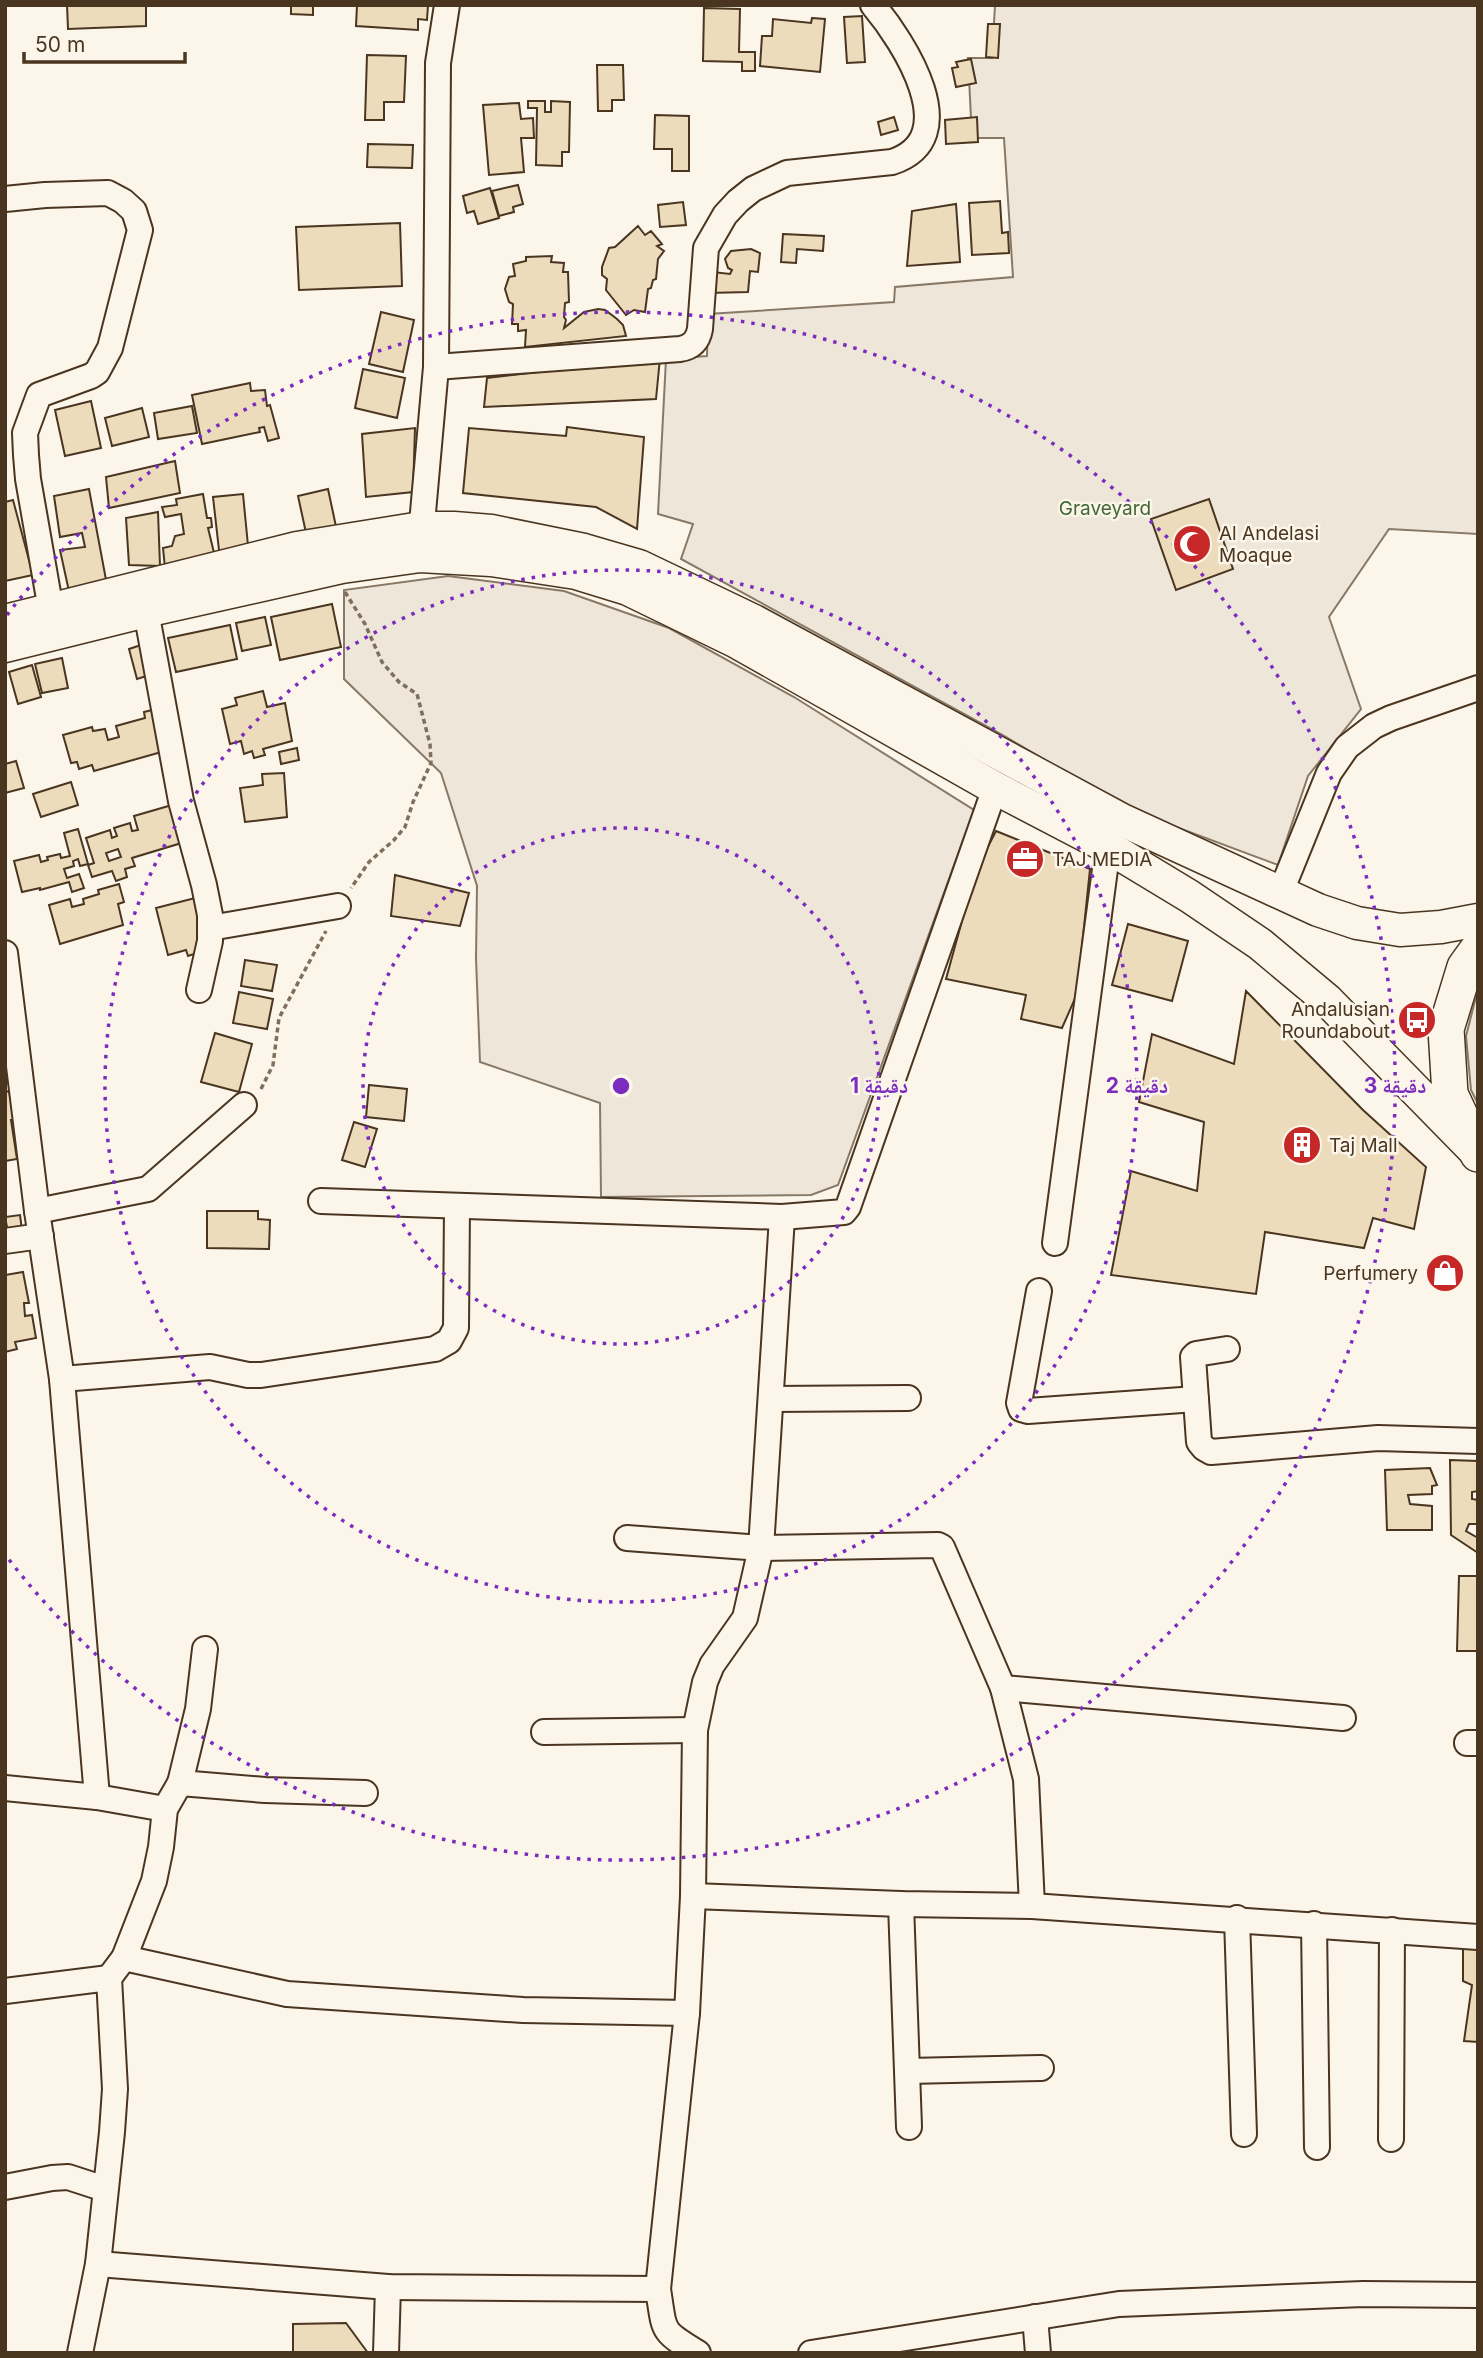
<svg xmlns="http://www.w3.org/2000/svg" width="1483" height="2358" font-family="Inter,'Noto Naskh Arabic',sans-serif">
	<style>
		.green { fill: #ede6d9; stroke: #887966; stroke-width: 2 }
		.building { fill: #ecdcbc; stroke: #4a3520; stroke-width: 2; fill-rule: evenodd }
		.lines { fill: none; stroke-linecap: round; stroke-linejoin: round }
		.minor-casing { stroke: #4a3520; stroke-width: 28 }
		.major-casing { stroke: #4a3520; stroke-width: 35 }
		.highway-casing { stroke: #4a3520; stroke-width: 38 }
		.path { stroke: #7f6f5c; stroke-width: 3.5; stroke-dasharray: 5 3.5; stroke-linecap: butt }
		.minor { stroke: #fbf6e9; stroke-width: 24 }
		.major { stroke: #fbf6e9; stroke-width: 32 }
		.highway { stroke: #fbf6e9; stroke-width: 35 }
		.ring { fill: none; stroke: #7b2cbf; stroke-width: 3.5; stroke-dasharray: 3.5 7 }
		.labels { text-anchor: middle; stroke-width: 5; stroke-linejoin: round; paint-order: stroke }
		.park-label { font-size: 19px; fill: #436837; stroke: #fbf6e9 }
		.poi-label { font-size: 19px; fill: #4a3520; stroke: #fbf6e9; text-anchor: start }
		.centre { fill: #7b2cbf; stroke: #fbf6e9; stroke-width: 3.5 }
		.ring-label { font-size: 21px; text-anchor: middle; font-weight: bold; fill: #7b2cbf; stroke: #fbf6e9; stroke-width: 5; stroke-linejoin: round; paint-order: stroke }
	</style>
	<rect width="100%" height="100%" fill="#fbf6e9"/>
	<g class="green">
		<polygon points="995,5 1478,5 1478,534 1389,529 1329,617 1361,709 1308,776 1278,865 1128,809 1001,734 681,559 693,524 658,514 666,359 707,356 708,314 894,302 895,287 1013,277 1004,138 972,138 968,58 992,58"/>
		<polygon points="448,576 564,591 669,628 794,697 974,810 838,1185 811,1195 601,1197 600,1103 480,1062 476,959 477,886 441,773 344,679 344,590"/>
		<polygon points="1478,989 1478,1104 1471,1090 1466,1036"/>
	</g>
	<g class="building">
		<polygon points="67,5 146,5 146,26 68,29"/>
		<polygon points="291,5 313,5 313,15 291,14"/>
		<polygon points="357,5 428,5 427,20 418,19 418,30 356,26"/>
		<polygon points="704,8 740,9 739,52 755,52 755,71 742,71 742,62 703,61"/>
		<polygon points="862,16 865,62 847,63 844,17"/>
		<polygon points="812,18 825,19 820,72 760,66 762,36 772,36 773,19 811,23"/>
		<polygon points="988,24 1000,24 998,58 986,57"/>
		<polygon points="367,55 406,56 404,102 384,102 384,120 365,120"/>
		<polygon points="971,59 976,83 956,87 952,68 958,67 956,62"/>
		<polygon points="597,65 623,65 624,100 612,100 612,111 598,111"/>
		<polygon points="528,101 545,101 545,112 551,112 551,101 570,102 569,152 562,152 562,166 536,165 537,108 528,108"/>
		<polygon points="519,103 521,119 533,118 534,138 521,138 524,172 489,175 483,105"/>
		<polygon points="655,115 689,116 689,171 672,171 672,149 654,149"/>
		<polygon points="894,117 898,130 881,135 878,122"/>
		<polygon points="977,117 978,142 946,144 945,120"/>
		<polygon points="368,144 413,145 412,168 367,167"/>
		<polygon points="518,185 523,204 513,207 514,212 499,216 492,191"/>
		<polygon points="490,188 499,218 478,224 474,211 467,213 463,196"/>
		<polygon points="1000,201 1002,233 1008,232 1009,253 972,255 969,203"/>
		<polygon points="683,202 686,225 660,227 658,205"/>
		<polygon points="956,204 960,262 907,266 912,211"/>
		<polygon points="400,223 402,286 299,290 296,227"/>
		<polygon points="638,226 645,235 651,231 662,244 657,246 664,251 658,259 656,279 653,280 651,288 648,289 645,312 634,310 626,315 606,290 607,279 602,275 602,267 609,248 615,247"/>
		<polygon points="783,234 824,236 823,251 797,249 796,263 781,262"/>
		<polygon points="751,249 760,253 758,272 750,271 748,292 708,293 713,272 730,274 732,270 728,268 725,259 731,251"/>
		<polygon points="552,256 551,262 564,263 563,272 568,272 569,302 565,303 564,317 566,320 564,328 584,312 598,309 605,310 617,319 623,325 626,336 525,347 526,330 518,331 518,324 512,324 513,304 509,302 505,289 509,277 515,276 513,264 526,261 526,257"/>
		<polygon points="381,312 414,320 403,372 369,364"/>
		<polygon points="660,358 656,399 484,407 487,378"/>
		<polygon points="363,369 405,378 397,418 355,408"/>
		<polygon points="250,383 251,391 265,390 267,406 270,405 279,438 268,441 264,427 259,428 260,432 202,444 192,395"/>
		<polygon points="91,401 101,448 65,456 55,410"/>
		<polygon points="192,406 197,433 158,439 154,413"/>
		<polygon points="142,408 149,437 112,446 105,418"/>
		<polygon points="567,427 644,437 637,529 596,507 463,493 469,428 566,436"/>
		<polygon points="415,428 413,492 366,497 362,434"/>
		<polygon points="175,461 180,493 109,508 106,477"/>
		<polygon points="89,489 107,585 70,596 60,550 85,547 82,533 60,537 54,496"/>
		<polygon points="328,489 338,536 308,542 298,496"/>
		<polygon points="203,494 207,518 211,518 212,527 208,528 217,565 165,568 163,548 172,546 175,536 184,534 181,514 165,517 162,507 177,505 176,499"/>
		<polygon points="243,494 249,556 220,559 213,497"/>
		<polygon points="1209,499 1233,569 1176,590 1151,519"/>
		<polygon points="13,500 33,575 5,581 5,502"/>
		<polygon points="158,512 160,566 129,565 126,518"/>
		<polygon points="332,604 341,647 280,660 271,617"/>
		<polygon points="265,617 271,645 242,651 236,623"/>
		<polygon points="230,625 237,659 176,672 168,638"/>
		<polygon points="147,643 156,673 137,679 129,649"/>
		<polygon points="62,658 68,688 42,693 35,664"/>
		<polygon points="32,665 41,697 18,704 9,672"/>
		<polygon points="263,691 267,707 285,703 292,741 263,749 265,755 254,758 252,751 244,754 241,741 230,744 222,709 237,705 235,698"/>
		<polygon points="156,709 165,751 94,771 92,765 79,769 77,762 71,763 63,735 92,727 93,731 105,729 108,740 119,737 116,726 145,718 144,712"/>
		<polygon points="297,748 299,760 281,764 279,752"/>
		<polygon points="16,761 24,788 5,793 5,764"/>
		<polygon points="284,773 287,817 245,822 240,788 263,785 262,774"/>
		<polygon points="71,782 78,805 41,817 33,794"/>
		<path d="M172,805L188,841L132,858L135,866L125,869L127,877L116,881L112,871L92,877L88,865L94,863L86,838L110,830L112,838L117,836L114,828L130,823L132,831L138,830L134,816ZM118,849L121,857L109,861L106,853Z"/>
		<polygon points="78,829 88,864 80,866 78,859 73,861 74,866 64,869 67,878 79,874 84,888 72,892 69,882 40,890 40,888 22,892 14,861 39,855 41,862 48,860 47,857 60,854 61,858 70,856 64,833"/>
		<polygon points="996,831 1090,869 1077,994 1062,1028 1021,1019 1026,995 946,979 976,870"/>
		<polygon points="395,875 469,893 460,926 391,916"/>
		<polygon points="119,884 124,902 118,904 123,925 60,944 49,905 70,899 72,907 84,904 83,899 99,894 98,890"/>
		<polygon points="203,896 206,950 188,956 186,950 168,955 156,908"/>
		<polygon points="1128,924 1188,941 1172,1001 1112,985"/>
		<polygon points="245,960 277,965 272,991 241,986"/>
		<polygon points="1246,991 1363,1110 1426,1167 1414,1229 1373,1218 1364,1248 1265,1232 1256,1294 1111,1275 1131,1171 1197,1191 1204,1122 1139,1102 1152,1034 1234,1064"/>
		<polygon points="239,992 273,999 267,1029 233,1023"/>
		<polygon points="215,1033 252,1044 239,1092 201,1082"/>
		<polygon points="369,1085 407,1089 404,1121 366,1117"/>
		<polygon points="9,1091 15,1120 11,1120 17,1159 5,1161 5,1092"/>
		<polygon points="354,1122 377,1129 365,1167 342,1160"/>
		<polygon points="207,1211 258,1211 258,1219 270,1220 269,1249 207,1248"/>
		<polygon points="20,1215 22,1230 8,1232 5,1217"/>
		<polygon points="23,1272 29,1303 24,1303 25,1316 32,1315 36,1338 15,1342 17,1349 5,1352 5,1275"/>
		<polygon points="1450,1460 1478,1461 1478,1491 1472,1492 1472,1499 1478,1500 1478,1524 1469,1524 1466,1531 1478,1538 1478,1553 1451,1535"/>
		<polygon points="1430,1468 1437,1485 1432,1486 1432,1494 1408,1495 1410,1504 1432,1506 1432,1530 1387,1530 1385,1470"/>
		<polygon points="1459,1576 1478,1576 1478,1651 1457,1651"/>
		<polygon points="1463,1947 1478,1948 1478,2042 1464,2041 1472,1985 1463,1981"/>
		<polygon points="346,2323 368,2353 293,2353 293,2324"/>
	</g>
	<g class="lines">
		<defs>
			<g id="minor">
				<polyline points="5,199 45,195 108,193 123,201 134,211 140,230 110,348 97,372 91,376 39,395 25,433 26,455 28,479 51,610"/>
				<path d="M436,367L680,349C692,347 698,340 700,329L706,248L725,215L738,201L753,189L787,173L892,162C966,138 904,42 873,5"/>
				<polyline points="420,546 436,367 438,63 447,5"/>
				<polyline points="146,611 181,801 204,885 210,915 210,941 199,990"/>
				<polyline points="1280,894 1329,773 1347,747 1374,726 1391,718 1478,688"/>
				<polyline points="210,928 338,906"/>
				<polyline points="5,953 37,1211 62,1379 97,1797"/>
				<polyline points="321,1201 782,1217 844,1212 848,1207 995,788"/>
				<polyline points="37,1211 148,1189 244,1105"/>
				<polyline points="5,1241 41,1236"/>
				<polyline points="1055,1243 1108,847"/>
				<polyline points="1039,1291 1019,1403 1021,1409 1028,1411 1196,1399"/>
				<polyline points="1227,1349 1196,1354 1193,1357 1199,1442 1204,1448 1211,1452 1378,1438 1478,1441"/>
				<polyline points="62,1379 210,1367 248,1375 261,1375 435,1349 449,1341 456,1328 457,1207"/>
				<polyline points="771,1399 908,1398"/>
				<polyline points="627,1538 761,1548 938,1545 942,1547 1003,1688 1026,1779 1032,1906"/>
				<polyline points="1003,1688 1343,1718"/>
				<polyline points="544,1732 695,1730"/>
				<polyline points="1467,1743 1478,1743"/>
				<polyline points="180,1783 198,1709 205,1649"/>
				<polyline points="5,1788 97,1797 165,1809"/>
				<polyline points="693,1896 901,1904 1032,1906 1478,1937"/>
				<polyline points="901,1904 909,2127"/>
				<polyline points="1237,1918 1244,2134"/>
				<polyline points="1314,1924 1317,2147"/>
				<polyline points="124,1958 287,1994 523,2010 687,2013"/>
				<polyline points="5,1991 109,1978"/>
				<polyline points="908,2071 1041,2068"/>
				<polyline points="1391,2139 1392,1930"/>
				<polyline points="5,2187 52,2178 68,2177 105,2189"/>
				<path d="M98,2264L388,2287L658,2289C665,2333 660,2330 698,2353"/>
				<polyline points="658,2289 687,2013 693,1896 695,1730 705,1682 712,1665 745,1618 761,1548 782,1217"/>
				<polyline points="1035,2317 1038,2353"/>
				<polyline points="80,2353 98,2264 112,2132 115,2089 109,1978 124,1958 154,1881 161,1847 165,1809 180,1783 265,1790 365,1793"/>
				<polyline points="386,2353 388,2287"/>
				<polyline points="811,2353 1119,2304 1363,2294 1478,2295"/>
			</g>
			<g id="major">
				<polyline points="5,621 297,548 421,528 454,528 491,531 584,550 639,566 754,621 1122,820 1318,910 1357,923 1400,930 1441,927 1478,920"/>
				<polyline points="5,646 146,611 342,567 420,556 491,560 576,573 628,589 735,641 995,788 1108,847 1189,896 1260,944 1327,1000 1473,1149"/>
			</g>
			<polyline id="highway" points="1478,949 1465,967 1446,1029 1450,1094 1478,1154"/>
		</defs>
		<use href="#minor" class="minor-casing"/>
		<use href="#major" class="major-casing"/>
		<use href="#highway" class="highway-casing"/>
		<g class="path">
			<polyline points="345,592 365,624 382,662 399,682 417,694 430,744 431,763 413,802 405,827 394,840 369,862 351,888"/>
			<polyline points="261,1089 273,1065 279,1018 326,931"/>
		</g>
		<use href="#minor" class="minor"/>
		<use href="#major" class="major"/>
		<use href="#highway" class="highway"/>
	</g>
	<g class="ring">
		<circle cx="621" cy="1086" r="258"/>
		<circle cx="621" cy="1086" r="516"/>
		<path d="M7 615A774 774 0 1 1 7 1557"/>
	</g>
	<defs>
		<symbol id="mosque-disc" viewBox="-11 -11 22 22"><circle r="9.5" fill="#c62828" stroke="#fbf6e9"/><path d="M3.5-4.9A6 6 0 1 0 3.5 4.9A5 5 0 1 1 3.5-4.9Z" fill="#fff"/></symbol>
		<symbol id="office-disc" viewBox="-11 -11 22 22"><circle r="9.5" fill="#c62828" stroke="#fbf6e9"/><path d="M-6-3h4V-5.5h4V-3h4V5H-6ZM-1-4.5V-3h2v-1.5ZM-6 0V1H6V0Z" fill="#fff"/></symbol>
		<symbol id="bus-disc" viewBox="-11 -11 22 22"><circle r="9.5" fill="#c62828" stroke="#fbf6e9"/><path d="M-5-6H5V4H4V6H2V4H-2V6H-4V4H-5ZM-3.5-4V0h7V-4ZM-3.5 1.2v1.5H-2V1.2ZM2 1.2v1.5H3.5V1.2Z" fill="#fff"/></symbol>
		<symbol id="building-disc" viewBox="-11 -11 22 22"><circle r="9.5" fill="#c62828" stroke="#fbf6e9"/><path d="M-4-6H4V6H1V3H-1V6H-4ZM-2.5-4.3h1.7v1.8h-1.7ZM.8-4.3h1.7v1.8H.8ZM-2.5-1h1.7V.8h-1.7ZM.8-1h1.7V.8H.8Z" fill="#fff"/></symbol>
		<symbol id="shop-disc" viewBox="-11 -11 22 22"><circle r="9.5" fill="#c62828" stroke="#fbf6e9"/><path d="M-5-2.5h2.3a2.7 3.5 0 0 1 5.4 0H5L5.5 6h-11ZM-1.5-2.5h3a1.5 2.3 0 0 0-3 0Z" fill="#fff"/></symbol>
	</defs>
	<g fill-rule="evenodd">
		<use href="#mosque-disc" x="1170" y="522" width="44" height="44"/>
		<use href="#office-disc" x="1003" y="837" width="44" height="44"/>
		<use href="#bus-disc" x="1395" y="998" width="44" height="44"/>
		<use href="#building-disc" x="1280" y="1123" width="44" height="44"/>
		<use href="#shop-disc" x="1423" y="1251" width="44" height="44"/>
	</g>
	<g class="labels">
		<g class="park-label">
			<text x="1105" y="515">Graveyard</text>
		</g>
		<g class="poi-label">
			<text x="1219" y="540">Al Andelasi<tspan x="1219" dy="22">Moaque</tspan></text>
			<text x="1052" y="866">TAJ MEDIA</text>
			<text x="1390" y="1016" text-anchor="end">Andalusian<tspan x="1390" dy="22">Roundabout</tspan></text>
			<text x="1329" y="1152">Taj Mall</text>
			<text x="1418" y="1280" text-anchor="end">Perfumery</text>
		</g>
	</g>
	<circle cx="621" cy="1086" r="10" class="centre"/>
	<g class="ring-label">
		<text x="879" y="1093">1 دقيقة</text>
		<text x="1137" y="1093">2 دقيقة</text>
		<text x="1395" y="1093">3 دقيقة</text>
	</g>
	<rect width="1483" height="2358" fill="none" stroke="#4a3520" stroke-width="14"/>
	<path d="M24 52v10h161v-10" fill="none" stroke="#4a3520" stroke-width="3.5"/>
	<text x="35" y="52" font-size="21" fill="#4a3520" stroke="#fbf6e9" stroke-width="5" paint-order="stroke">50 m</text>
</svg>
